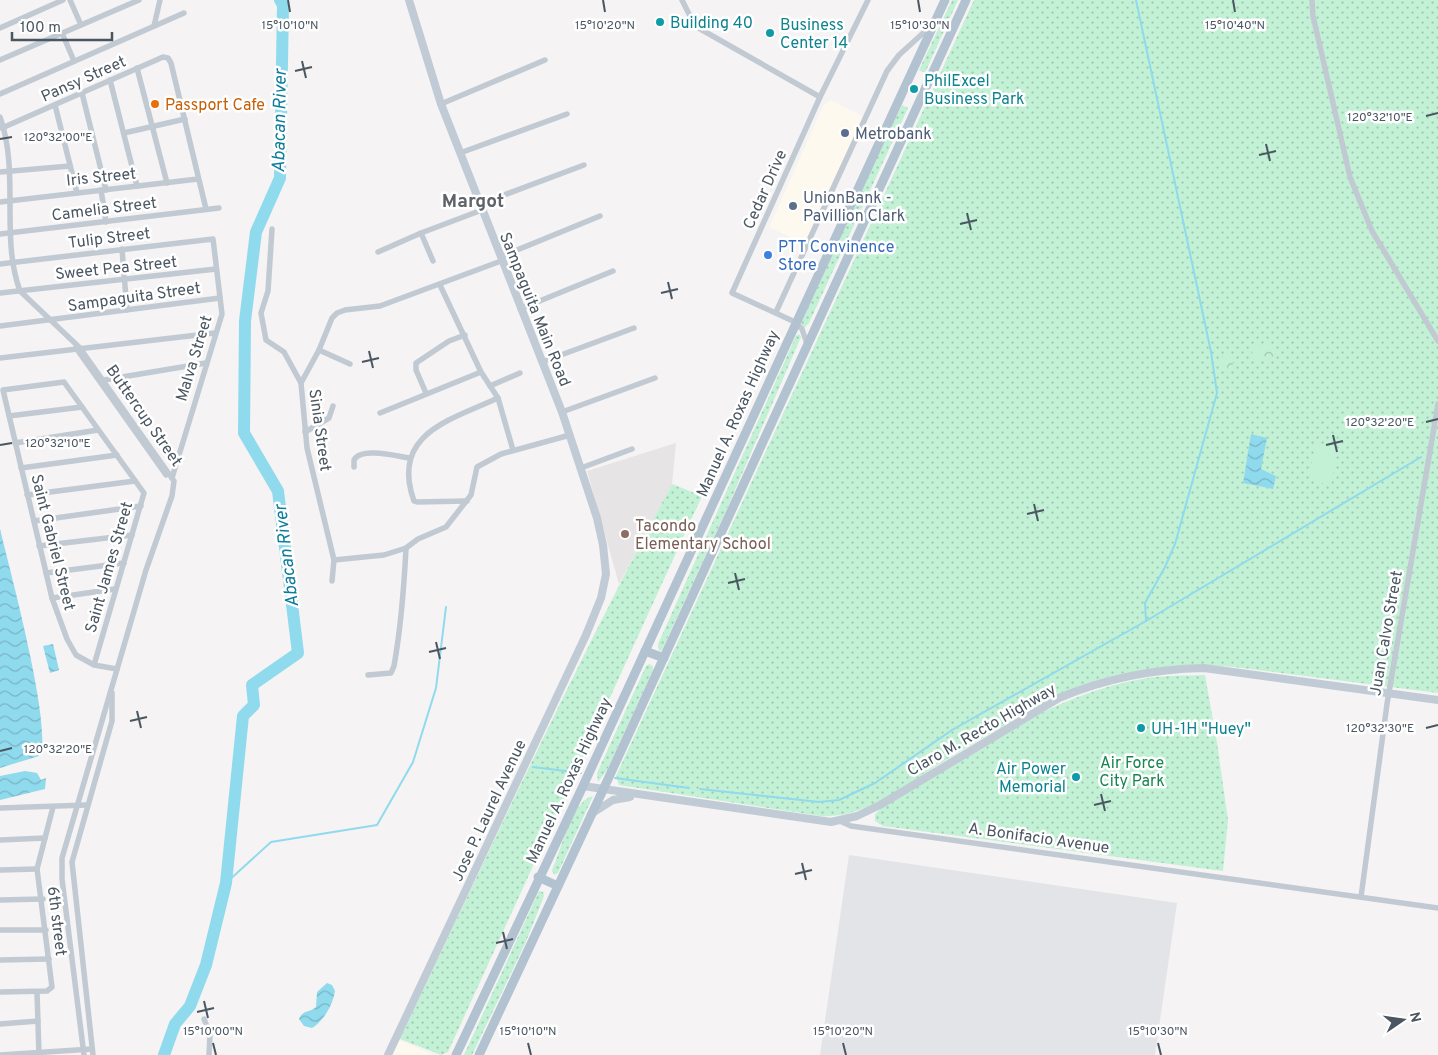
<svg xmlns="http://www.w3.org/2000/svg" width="1438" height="1055" font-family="Overpass,sans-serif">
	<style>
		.commercial { fill: #fdf9ef }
		.education { fill: #e6e4e5 }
		.airport { fill: #e2e4e7 }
		.grass { fill: url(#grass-dots) }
		.forest { fill: url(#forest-crowns) }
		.pitch { fill: #c3f1d5 }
		.water { fill: url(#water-waves) }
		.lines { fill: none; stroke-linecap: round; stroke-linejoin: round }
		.stream { stroke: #90daee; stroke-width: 2 }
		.river { stroke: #90daee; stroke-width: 12 }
		.street { stroke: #c1cad2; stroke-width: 5.5 }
		.secondary { stroke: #c1cbd6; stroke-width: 8 }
		.primary { stroke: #b3c2d1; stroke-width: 9 }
		.ticks { fill: none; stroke: #4a5661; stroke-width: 2 }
		.culture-dot { fill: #0f9aa8; stroke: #fff; stroke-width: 2 }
		.food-dot { fill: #e8710a; stroke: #fff; stroke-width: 2 }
		.service-dot { fill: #5c6f8a; stroke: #fff; stroke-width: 2 }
		.shop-dot { fill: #3f7fe0; stroke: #fff; stroke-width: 2 }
		.education-dot { fill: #8d6e63; stroke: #fff; stroke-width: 2 }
		.labels { text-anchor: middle; stroke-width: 5; stroke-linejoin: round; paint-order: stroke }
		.culture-label { font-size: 16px; fill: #0d838f; stroke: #fff; text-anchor: start }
		.street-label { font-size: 16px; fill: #4a5661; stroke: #fff }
		.food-label { font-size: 16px; fill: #c56008; stroke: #fff; text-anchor: start }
		.service-label { font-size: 16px; fill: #4e5e75; stroke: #fff; text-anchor: start }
		.shop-label { font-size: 16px; fill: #366cbe; stroke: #fff; text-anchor: start }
		.education-label { font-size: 16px; fill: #785e54; stroke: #fff; text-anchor: start }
		.park-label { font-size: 16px; fill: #17864f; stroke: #fff }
		.water-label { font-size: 18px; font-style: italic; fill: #0c7c9b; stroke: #fff }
		.quarter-label { font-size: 19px; font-weight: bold; fill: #5f6368; stroke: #fff }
		.ticks-label { font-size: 12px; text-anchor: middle; fill: #4a5661; stroke: #fff; stroke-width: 5; stroke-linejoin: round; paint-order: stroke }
	</style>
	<defs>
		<pattern id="grass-dots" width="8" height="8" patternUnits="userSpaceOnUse" patternTransform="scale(1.25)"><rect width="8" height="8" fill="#c3f1d5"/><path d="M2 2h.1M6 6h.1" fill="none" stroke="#a0c6b0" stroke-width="1.8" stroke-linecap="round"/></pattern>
		<pattern id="forest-crowns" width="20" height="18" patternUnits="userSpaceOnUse" patternTransform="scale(1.25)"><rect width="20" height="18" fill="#c3f1d5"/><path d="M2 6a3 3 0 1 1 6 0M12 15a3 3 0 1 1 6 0" fill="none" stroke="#a0c6b0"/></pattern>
		<pattern id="water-waves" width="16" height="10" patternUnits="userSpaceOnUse" patternTransform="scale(1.25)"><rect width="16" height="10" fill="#90daee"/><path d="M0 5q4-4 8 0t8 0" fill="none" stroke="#78b4c4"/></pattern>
	</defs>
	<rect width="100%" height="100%" fill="#f5f3f3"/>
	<g class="commercial">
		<polygon points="830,100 868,119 808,246 769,227 823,106"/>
		<polygon points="399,1040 433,1055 391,1055"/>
	</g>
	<polygon class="education" points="676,443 672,484 619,584 587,471"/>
	<polygon class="airport" points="849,855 1177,903 1155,1055 820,1055"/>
	<g class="grass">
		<polygon points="952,0 958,0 925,73 919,70"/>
		<path d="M974,0H1438V693L1234,667C1182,662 1132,668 1082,685C1065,691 1050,700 1034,709C1005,725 975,742 946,760C908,782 867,819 820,816L619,785L616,776Z"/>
		<polygon points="902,105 908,108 809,323 804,328 801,323 858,195"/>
		<polygon points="799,334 801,337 726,511 662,650 659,651 658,644 796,336"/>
		<path d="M672,484L702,496L448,1052L441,1055L400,1039C488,853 575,666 672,484Z"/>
		<polygon points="649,664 653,666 653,670 607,770 598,782 597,773 646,666"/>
		<path d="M1205,675L1217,743L1228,820L1223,871L883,826L875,821V815L879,810C960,759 1051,693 1147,678C1166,675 1186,676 1205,675Z"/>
		<path d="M593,796L558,873L554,875L552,870C561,851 572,800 593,796Z"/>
		<polygon points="539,891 543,892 544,896 525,944 472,1055 464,1055"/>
	</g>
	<g class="forest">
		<path d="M1264,343L1274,346L1276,355L1275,358C1265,362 1256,363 1252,352L1254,348Z"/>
		<circle cx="1226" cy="362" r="7"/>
	</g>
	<polygon class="pitch" points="1315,444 1338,448 1331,485 1309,480"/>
	<g class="water">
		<polygon points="1251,434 1267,438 1261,469 1276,476 1273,489 1243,483"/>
		<path d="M0,529C8,563 55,735 39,756L0,768Z"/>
		<polygon points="53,644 59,670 50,673 43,646"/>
		<polygon points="25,771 37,773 41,780 46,778 45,789 0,800 0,776"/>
		<path d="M327,983L332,985L335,991C333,1004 324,1021 312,1028L304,1026L299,1019C303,1009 310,1013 316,1007L317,992Z"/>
	</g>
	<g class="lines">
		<g class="stream">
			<polyline points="1146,621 1421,457"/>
			<polyline points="533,767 581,773"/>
			<polyline points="615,778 689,788"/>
			<polyline points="700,789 819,802 839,800 875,783 952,730 1146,621 1145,603 1165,567 1175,544 1217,393 1211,352 1136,0"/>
			<polyline points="226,883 271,842 377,825 413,762 436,688 446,607"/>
		</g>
		<polyline class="river" points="164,1055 175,1024 190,1006 206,965 226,883 243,716 254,705 252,685 298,653 278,491 244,433 245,321 256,232 280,178 283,5 280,0"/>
		<g class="street">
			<polyline points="70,0 81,25"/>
			<polyline points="682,0 695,26 820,97"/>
			<polyline points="1312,0 1313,16 1350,177 1372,231 1438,341"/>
			<polyline points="154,26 160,0"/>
			<polyline points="0,28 63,0"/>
			<polyline points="62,33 74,61"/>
			<polyline points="0,60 139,0"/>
			<polyline points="137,68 167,183"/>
			<polyline points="110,80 137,186"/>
			<polyline points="82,93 106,190"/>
			<polyline points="0,94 184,13"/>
			<polyline points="441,104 545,60"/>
			<polyline points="55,105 77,193"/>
			<path d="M0,117C20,173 0,237 20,291L80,348L174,481L172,496L146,570L62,858V879L84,1055"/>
			<polyline points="2,128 163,57 168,58 171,63 206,209"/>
			<polyline points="124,133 185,119"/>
			<polyline points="460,153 567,114"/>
			<polyline points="0,172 70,166"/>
			<polyline points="101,190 106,222"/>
			<polyline points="0,202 198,179"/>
			<polyline points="480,204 584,165"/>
			<polyline points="272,229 268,291 261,313 266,340 284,352 301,383"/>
			<polyline points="421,233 433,261"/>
			<polyline points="0,234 219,208"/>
			<polyline points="122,249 127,310"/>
			<polyline points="378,252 421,233 482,210"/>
			<polyline points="500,257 600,216"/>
			<polyline points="0,264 213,239 222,314 172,478"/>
			<polyline points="440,285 481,372 498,398 513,450"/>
			<polyline points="0,293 216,269"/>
			<polyline points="520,309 613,271"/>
			<polyline points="776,312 887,71 899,55 932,25"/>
			<polyline points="0,326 220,298"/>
			<polyline points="807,344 802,329 795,322 732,293 820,97 868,0"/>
			<polyline points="76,348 166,475"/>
			<polyline points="319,350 350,364"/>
			<polyline points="0,358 215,333"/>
			<polyline points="542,362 634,328"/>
			<polyline points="104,380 206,363"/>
			<polyline points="490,386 520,373"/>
			<polyline points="426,393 416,370 416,363 449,341 465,335"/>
			<polyline points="562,412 655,378"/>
			<polyline points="380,413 481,372"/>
			<polyline points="9,416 82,407"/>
			<polyline points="305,432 329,418 333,406"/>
			<polyline points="15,443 98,430"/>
			<path d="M354,467V460C361,447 396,456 409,458"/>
			<polyline points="21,468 117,455"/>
			<polyline points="581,468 632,449"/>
			<polyline points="27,495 135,481"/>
			<path d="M467,501L417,502L414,501C390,434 450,420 498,398"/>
			<polyline points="34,521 141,506"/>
			<polyline points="39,546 132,535"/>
			<polyline points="334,560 384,555 406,548 418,539 446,527 471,495 477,467 501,454 570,435"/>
			<polyline points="46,573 124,563"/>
			<polyline points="332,581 334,560 307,448 301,383 319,350 332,318 337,313 345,310 380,306 501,261"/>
			<polyline points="52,598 115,589"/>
			<polyline points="94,665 144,493 64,382 3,390 52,598 67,639 76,655 94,665 117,669"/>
			<path d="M368,675L391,673L394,666C401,627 404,588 406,548"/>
			<polyline points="0,808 87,805"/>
			<polyline points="840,821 851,826 1438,908"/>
			<polyline points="0,840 45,838"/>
			<polyline points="0,870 37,869"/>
			<polyline points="1361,897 1387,704 1438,404"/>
			<polyline points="0,900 43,899"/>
			<polyline points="0,930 46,930"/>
			<polyline points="0,960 49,959"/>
			<polyline points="0,992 47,991 52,987 37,869 53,807"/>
			<polyline points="37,992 39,1055"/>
			<polyline points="204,1019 210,1034 209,1055"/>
			<polyline points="0,1024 38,1021"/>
			<polyline points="0,1055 92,1049"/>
			<polyline points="93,1055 72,862 112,721 112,693"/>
		</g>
		<g class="secondary">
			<path d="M583,786L831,822L857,816L880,805L1059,698C1106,678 1154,669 1204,668L1438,700"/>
			<polyline points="591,814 613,800 630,797"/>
			<polyline points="388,1055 586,635 601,598 606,574 603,545 597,518 562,412 441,104 409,0"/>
		</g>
		<g class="primary">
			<polyline points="645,651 664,658"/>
			<polyline points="538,877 558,886"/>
			<polyline points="456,1055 583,786 945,0"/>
			<polyline points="479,1055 603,790 966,0"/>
		</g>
	</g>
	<path class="ticks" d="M288,0L290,12M603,0L605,12M918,0L920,12M1233,0L1235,12M302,61L306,78M295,71L312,67M1426,116L1438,113M0,139L12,137M1266,144L1270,161M1259,155L1276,151M967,213L971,230M960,224L977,220M668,282L672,299M661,293L678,289M369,351L373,368M362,362L379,358M1426,422L1438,419M1333,435L1337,452M0,445L12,443M1326,445L1343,441M1034,504L1038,521M1027,514L1044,510M735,573L739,590M728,583L745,579M436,642L440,659M429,652L446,648M137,711L141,728M130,721L147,717M1426,728L1438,725M0,751L12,748M1101,794L1105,811M1094,805L1111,801M802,863L806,880M795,874L812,870M503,932L507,949M496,943L513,939M204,1001L208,1018M197,1012L214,1008M213,1043L216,1055M528,1043L531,1055M843,1043L846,1055M1158,1043L1161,1055"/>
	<g class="culture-dot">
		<circle cx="660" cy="22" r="5"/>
		<circle cx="770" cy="33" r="5"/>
		<circle cx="914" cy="89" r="5"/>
		<circle cx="1141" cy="728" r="5"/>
		<circle cx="1076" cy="777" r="5"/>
	</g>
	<circle class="food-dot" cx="155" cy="104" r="5"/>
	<g class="service-dot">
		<circle cx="845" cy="133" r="5"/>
		<circle cx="793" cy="206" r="5"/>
	</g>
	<circle class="shop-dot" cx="768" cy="255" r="5"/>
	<circle class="education-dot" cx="625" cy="534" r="5"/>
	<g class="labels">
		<g class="culture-label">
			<text x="670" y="28">Building 40</text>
			<text x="780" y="30">Business<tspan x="780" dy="18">Center 14</tspan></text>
			<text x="924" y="86">PhilExcel<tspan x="924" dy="18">Business Park</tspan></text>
			<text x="1151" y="734">UH-1H "Huey"</text>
			<text x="1066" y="774" text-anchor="end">Air Power<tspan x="1066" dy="18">Memorial</tspan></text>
		</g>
		<g class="street-label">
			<text transform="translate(83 78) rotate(-24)" y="6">Pansy Street</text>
			<text transform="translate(101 176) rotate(-6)" y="6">Iris Street</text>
			<text transform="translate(764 189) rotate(-66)" y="6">Cedar Drive</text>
			<text transform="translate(104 208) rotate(-7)" y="6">Camelia Street</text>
			<text transform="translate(109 237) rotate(-7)" y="6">Tulip Street</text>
			<text transform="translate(116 267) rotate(-6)" y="6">Sweet Pea Street</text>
			<text transform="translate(134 296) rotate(-8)" y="6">Sampaguita Street</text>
			<text transform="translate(536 309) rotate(68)" y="6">Sampaguita Main Road</text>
			<text transform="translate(193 358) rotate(-73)" y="6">Malva Street</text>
			<text transform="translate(737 413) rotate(-66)" y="6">Manuel A. Roxas Highway</text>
			<text transform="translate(145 415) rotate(55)" y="6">Buttercup Street</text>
			<text transform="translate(321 430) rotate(82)" y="6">Sinia Street</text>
			<text transform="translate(54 542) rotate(76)" y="6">Saint Gabriel Street</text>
			<text transform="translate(108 567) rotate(-74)" y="6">Saint James Street</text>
			<text transform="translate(1385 633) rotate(-80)" y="6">Juan Calvo Street</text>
			<text transform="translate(981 729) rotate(-30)" y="6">Claro M. Recto Highway</text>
			<text transform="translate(568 780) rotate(-65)" y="6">Manuel A. Roxas Highway</text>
			<text transform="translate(488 810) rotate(-65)" y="6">Jose P. Laurel Avenue</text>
			<text transform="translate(1039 837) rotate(8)" y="6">A. Bonifacio Avenue</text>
			<text transform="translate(58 921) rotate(83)" y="6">6th street</text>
		</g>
		<g class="food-label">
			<text x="165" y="110">Passport Cafe</text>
		</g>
		<g class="service-label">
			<text x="855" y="139">Metrobank</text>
			<text x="803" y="203">UnionBank -<tspan x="803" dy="18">Pavillion Clark</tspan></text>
		</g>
		<g class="shop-label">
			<text x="778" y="252">PTT Convinence<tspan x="778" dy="18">Store</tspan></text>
		</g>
		<g class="education-label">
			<text x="635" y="531">Tacondo<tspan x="635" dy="18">Elementary School</tspan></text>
		</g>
		<g class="park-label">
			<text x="1132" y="768">Air Force<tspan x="1132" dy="18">City Park</tspan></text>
		</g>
		<g class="water-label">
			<text transform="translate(279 121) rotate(-89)" y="6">Abacan River</text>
			<text transform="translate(286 556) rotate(-97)" y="6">Abacan River</text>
		</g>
		<g class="quarter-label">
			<text x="473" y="207">Margot</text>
		</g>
	</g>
	<g class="ticks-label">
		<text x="290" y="29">15°10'10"N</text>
		<text x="605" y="29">15°10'20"N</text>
		<text x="920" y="29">15°10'30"N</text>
		<text x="1235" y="29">15°10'40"N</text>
		<text x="1380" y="121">120°32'10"E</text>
		<text x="58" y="141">120°32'00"E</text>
		<text x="1380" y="426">120°32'20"E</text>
		<text x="58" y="447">120°32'10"E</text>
		<text x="1380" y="732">120°32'30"E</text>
		<text x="58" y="753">120°32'20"E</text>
		<text x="213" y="1035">15°10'00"N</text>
		<text x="528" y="1035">15°10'10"N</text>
		<text x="843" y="1035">15°10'20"N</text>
		<text x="1158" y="1035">15°10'30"N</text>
	</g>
	<g transform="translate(1403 1020) rotate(77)" stroke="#ffffff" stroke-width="4" paint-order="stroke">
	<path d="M0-4L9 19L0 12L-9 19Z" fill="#4a5661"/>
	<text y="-8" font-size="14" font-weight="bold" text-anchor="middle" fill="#4a5661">N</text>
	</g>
	<path d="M12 32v8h100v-8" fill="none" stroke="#4a5661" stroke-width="2.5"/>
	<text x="20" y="32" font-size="15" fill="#4a5661" stroke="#ffffff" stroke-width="4" paint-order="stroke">100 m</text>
</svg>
